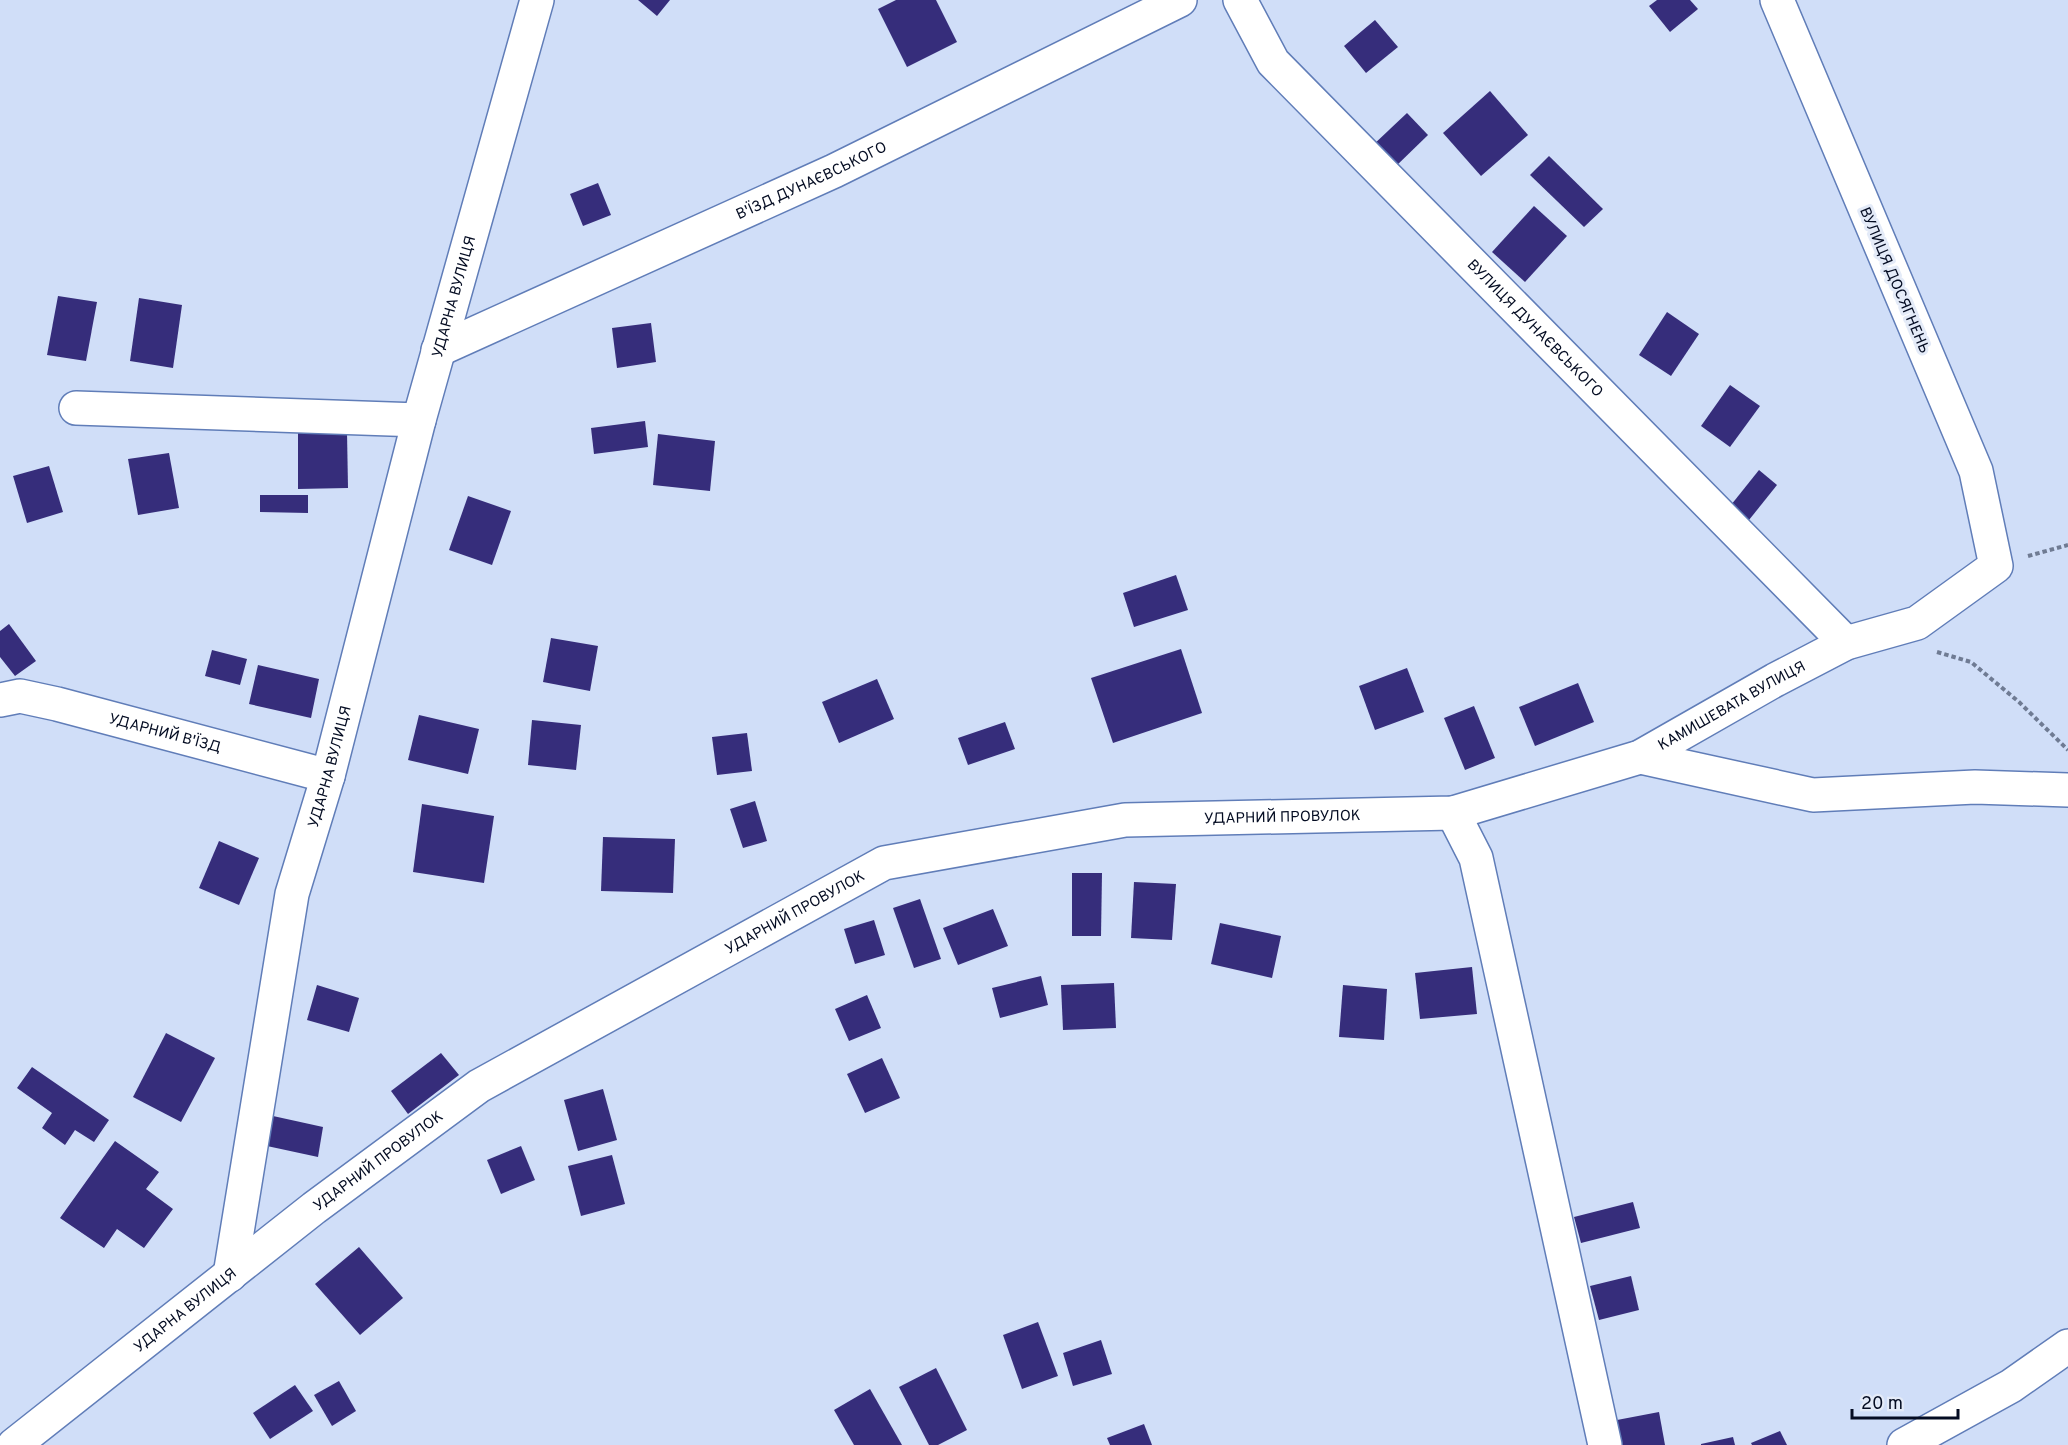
<svg xmlns="http://www.w3.org/2000/svg" width="2068" height="1445" font-family="Overpass,sans-serif">
	<style>
		.building { fill: #362d7b }
		.lines { fill: none; stroke-linecap: round; stroke-linejoin: round }
		.minor-casing { stroke: #607db8; stroke-width: 36 }
		.path { stroke: #6f7b93; stroke-width: 4; stroke-dasharray: 4.5 3; stroke-linecap: butt }
		.minor { stroke: #fff; stroke-width: 33 }
		.labels { text-anchor: middle; stroke-width: 6; stroke-linejoin: round; paint-order: stroke }
		.street-label { font-size: 15px; fill: #040c22; stroke: #e4ebf8 }
	</style>
	<rect width="100%" height="100%" fill="#d0def8"/>
	<g class="building">
		<polygon points="638,0 670,0 657,16"/>
		<polygon points="896,0 936,0 957,42 907,67 878,9"/>
		<polygon points="1657,0 1690,0 1698,9 1670,32 1649,6"/>
		<polygon points="1375,20 1398,47 1366,73 1344,46"/>
		<polygon points="1490,91 1528,135 1481,176 1443,133"/>
		<polygon points="1407,113 1428,135 1393,169 1372,146"/>
		<polygon points="1549,156 1603,209 1584,227 1530,175"/>
		<polygon points="598,183 611,215 583,226 570,194"/>
		<polygon points="1534,206 1567,236 1525,282 1492,252"/>
		<polygon points="58,296 97,302 86,361 47,355"/>
		<polygon points="139,298 182,305 173,368 130,361"/>
		<polygon points="1667,312 1699,334 1671,376 1639,355"/>
		<polygon points="651,323 656,362 617,368 612,328"/>
		<polygon points="1730,385 1760,406 1730,447 1701,426"/>
		<polygon points="645,421 648,447 594,454 591,428"/>
		<polygon points="298,432 347,432 348,488 298,489"/>
		<polygon points="658,434 715,441 710,491 653,485"/>
		<polygon points="169,453 179,508 138,515 128,459"/>
		<polygon points="49,466 63,512 27,523 13,476"/>
		<polygon points="1759,470 1777,485 1749,520 1731,505"/>
		<polygon points="260,495 308,495 308,513 260,512"/>
		<polygon points="468,496 511,511 492,565 449,550"/>
		<polygon points="1176,575 1188,610 1134,627 1123,593"/>
		<polygon points="9,624 36,661 15,676 0,657 0,631"/>
		<polygon points="551,638 598,646 590,691 543,682"/>
		<polygon points="1181,649 1202,713 1113,743 1091,678"/>
		<polygon points="212,650 247,659 240,685 205,676"/>
		<polygon points="258,665 319,679 311,718 249,704"/>
		<polygon points="1407,668 1424,712 1375,730 1359,686"/>
		<polygon points="877,679 894,719 839,743 822,702"/>
		<polygon points="1578,683 1594,722 1535,746 1519,707"/>
		<polygon points="1474,706 1495,758 1465,770 1444,718"/>
		<polygon points="419,715 479,729 468,774 408,760"/>
		<polygon points="532,720 581,725 576,770 528,765"/>
		<polygon points="1005,722 1015,749 968,765 958,738"/>
		<polygon points="747,733 752,771 717,775 712,737"/>
		<polygon points="755,801 767,841 743,848 730,809"/>
		<polygon points="422,804 494,816 484,883 413,872"/>
		<polygon points="603,837 675,839 673,893 601,891"/>
		<polygon points="219,841 259,858 239,905 199,888"/>
		<polygon points="1072,873 1102,873 1101,936 1072,936"/>
		<polygon points="1134,882 1176,884 1172,940 1131,938"/>
		<polygon points="920,899 941,959 914,968 893,908"/>
		<polygon points="993,909 1008,946 958,965 943,928"/>
		<polygon points="874,920 885,955 855,964 844,929"/>
		<polygon points="1220,923 1281,936 1272,978 1211,964"/>
		<polygon points="1472,967 1477,1014 1420,1019 1415,973"/>
		<polygon points="1041,976 1048,1005 1000,1018 992,988"/>
		<polygon points="1114,983 1116,1028 1063,1030 1061,985"/>
		<polygon points="317,985 359,998 349,1032 307,1020"/>
		<polygon points="1343,985 1387,989 1384,1040 1339,1037"/>
		<polygon points="867,995 881,1028 849,1041 835,1009"/>
		<polygon points="166,1033 215,1058 181,1122 133,1097"/>
		<polygon points="441,1053 459,1075 408,1114 391,1091"/>
		<polygon points="882,1058 900,1098 865,1113 847,1074"/>
		<polygon points="32,1067 109,1120 94,1142 75,1130 65,1145 42,1128 52,1113 17,1088"/>
		<polygon points="603,1089 617,1140 578,1151 564,1100"/>
		<polygon points="273,1116 323,1127 318,1157 267,1146"/>
		<polygon points="115,1141 159,1172 146,1189 173,1209 144,1248 117,1229 104,1248 60,1218"/>
		<polygon points="521,1146 535,1180 501,1194 487,1160"/>
		<polygon points="612,1155 625,1204 581,1216 568,1166"/>
		<polygon points="1633,1202 1640,1228 1581,1243 1574,1217"/>
		<polygon points="359,1247 403,1298 360,1335 315,1284"/>
		<polygon points="1631,1276 1639,1310 1599,1320 1590,1286"/>
		<polygon points="1038,1322 1058,1376 1022,1389 1003,1335"/>
		<polygon points="1101,1340 1112,1374 1073,1386 1063,1353"/>
		<polygon points="936,1368 967,1430 938,1445 929,1445 899,1387"/>
		<polygon points="339,1381 356,1411 332,1426 314,1395"/>
		<polygon points="295,1385 313,1411 270,1439 253,1413"/>
		<polygon points="870,1389 902,1445 854,1445 834,1410"/>
		<polygon points="1659,1412 1665,1445 1621,1445 1617,1420"/>
		<polygon points="1144,1424 1152,1445 1110,1445 1107,1438"/>
		<polygon points="1780,1431 1787,1445 1752,1445 1751,1443"/>
		<polygon points="1733,1437 1735,1445 1701,1445 1701,1444"/>
	</g>
	<g class="lines">
		<defs>
			<g id="minor">
				<path id="s1" d="M1240,0L1273,62L1846,643"/>
				<path id="s2" d="M438,350L834,171L1180,0"/>
				<polyline points="76,408 419,420"/>
				<path id="s3" d="M0,700L20,696L57,704L328,776"/>
				<polyline points="1640,757 1813,795 1975,787 2068,790"/>
				<polyline points="1453,813 1476,858 1605,1445"/>
				<path id="s4" d="M230,1275L292,894L328,776L419,420L537,0"/>
				<path id="s5" d="M14,1445L314,1208L479,1086L884,863L1125,820L1453,813L1640,757L1775,680L1846,643L1917,623L1996,566L1976,471L1777,0"/>
				<polyline points="1904,1445 2011,1386 2068,1346"/>
			</g>
		</defs>
		<use href="#minor" class="minor-casing"/>
		<g class="path">
			<polyline points="2028,556 2068,545"/>
			<polyline points="1937,652 1971,662 2019,702 2068,750"/>
		</g>
		<use href="#minor" class="minor"/>
	</g>
	<g class="labels">
		<g class="street-label">
			<text dy="5" stroke="none"><textPath href="#s2" startOffset="410">В'ЇЗД ДУНАЄВСЬКОГО</textPath></text>
			<text transform="translate(1895 280) rotate(67)" y="5">ВУЛИЦЯ ДОСЯГНЕНЬ</text>
			<text dy="5" stroke="none"><textPath href="#s4" startOffset="1005">УДАРНА ВУЛИЦЯ</textPath></text>
			<text dy="5" stroke="none"><textPath href="#s1" startOffset="444">ВУЛИЦЯ ДУНАЄВСЬКОГО</textPath></text>
			<text dy="5" stroke="none"><textPath href="#s5" startOffset="1923">КАМИШЕВАТА ВУЛИЦЯ</textPath></text>
			<text dy="5" stroke="none"><textPath href="#s3" startOffset="170">УДАРНИЙ В'ЇЗД</textPath></text>
			<text dy="5" stroke="none"><textPath href="#s4" startOffset="519">УДАРНА ВУЛИЦЯ</textPath></text>
			<text dy="5" stroke="none"><textPath href="#s5" startOffset="1452">УДАРНИЙ ПРОВУЛОК</textPath></text>
			<text dy="5" stroke="none"><textPath href="#s5" startOffset="948">УДАРНИЙ ПРОВУЛОК</textPath></text>
			<text dy="5" stroke="none"><textPath href="#s5" startOffset="462">УДАРНИЙ ПРОВУЛОК</textPath></text>
			<text dy="5" stroke="none"><textPath href="#s5" startOffset="218">УДАРНА ВУЛИЦЯ</textPath></text>
		</g>
	</g>
	<path d="M1852 1409v9h106v-9" fill="none" stroke="#040c22" stroke-width="3"/>
	<text x="1861" y="1409" font-size="18" fill="#040c22" stroke="#e4ebf8" stroke-width="4.5" paint-order="stroke">20 m</text>
</svg>
